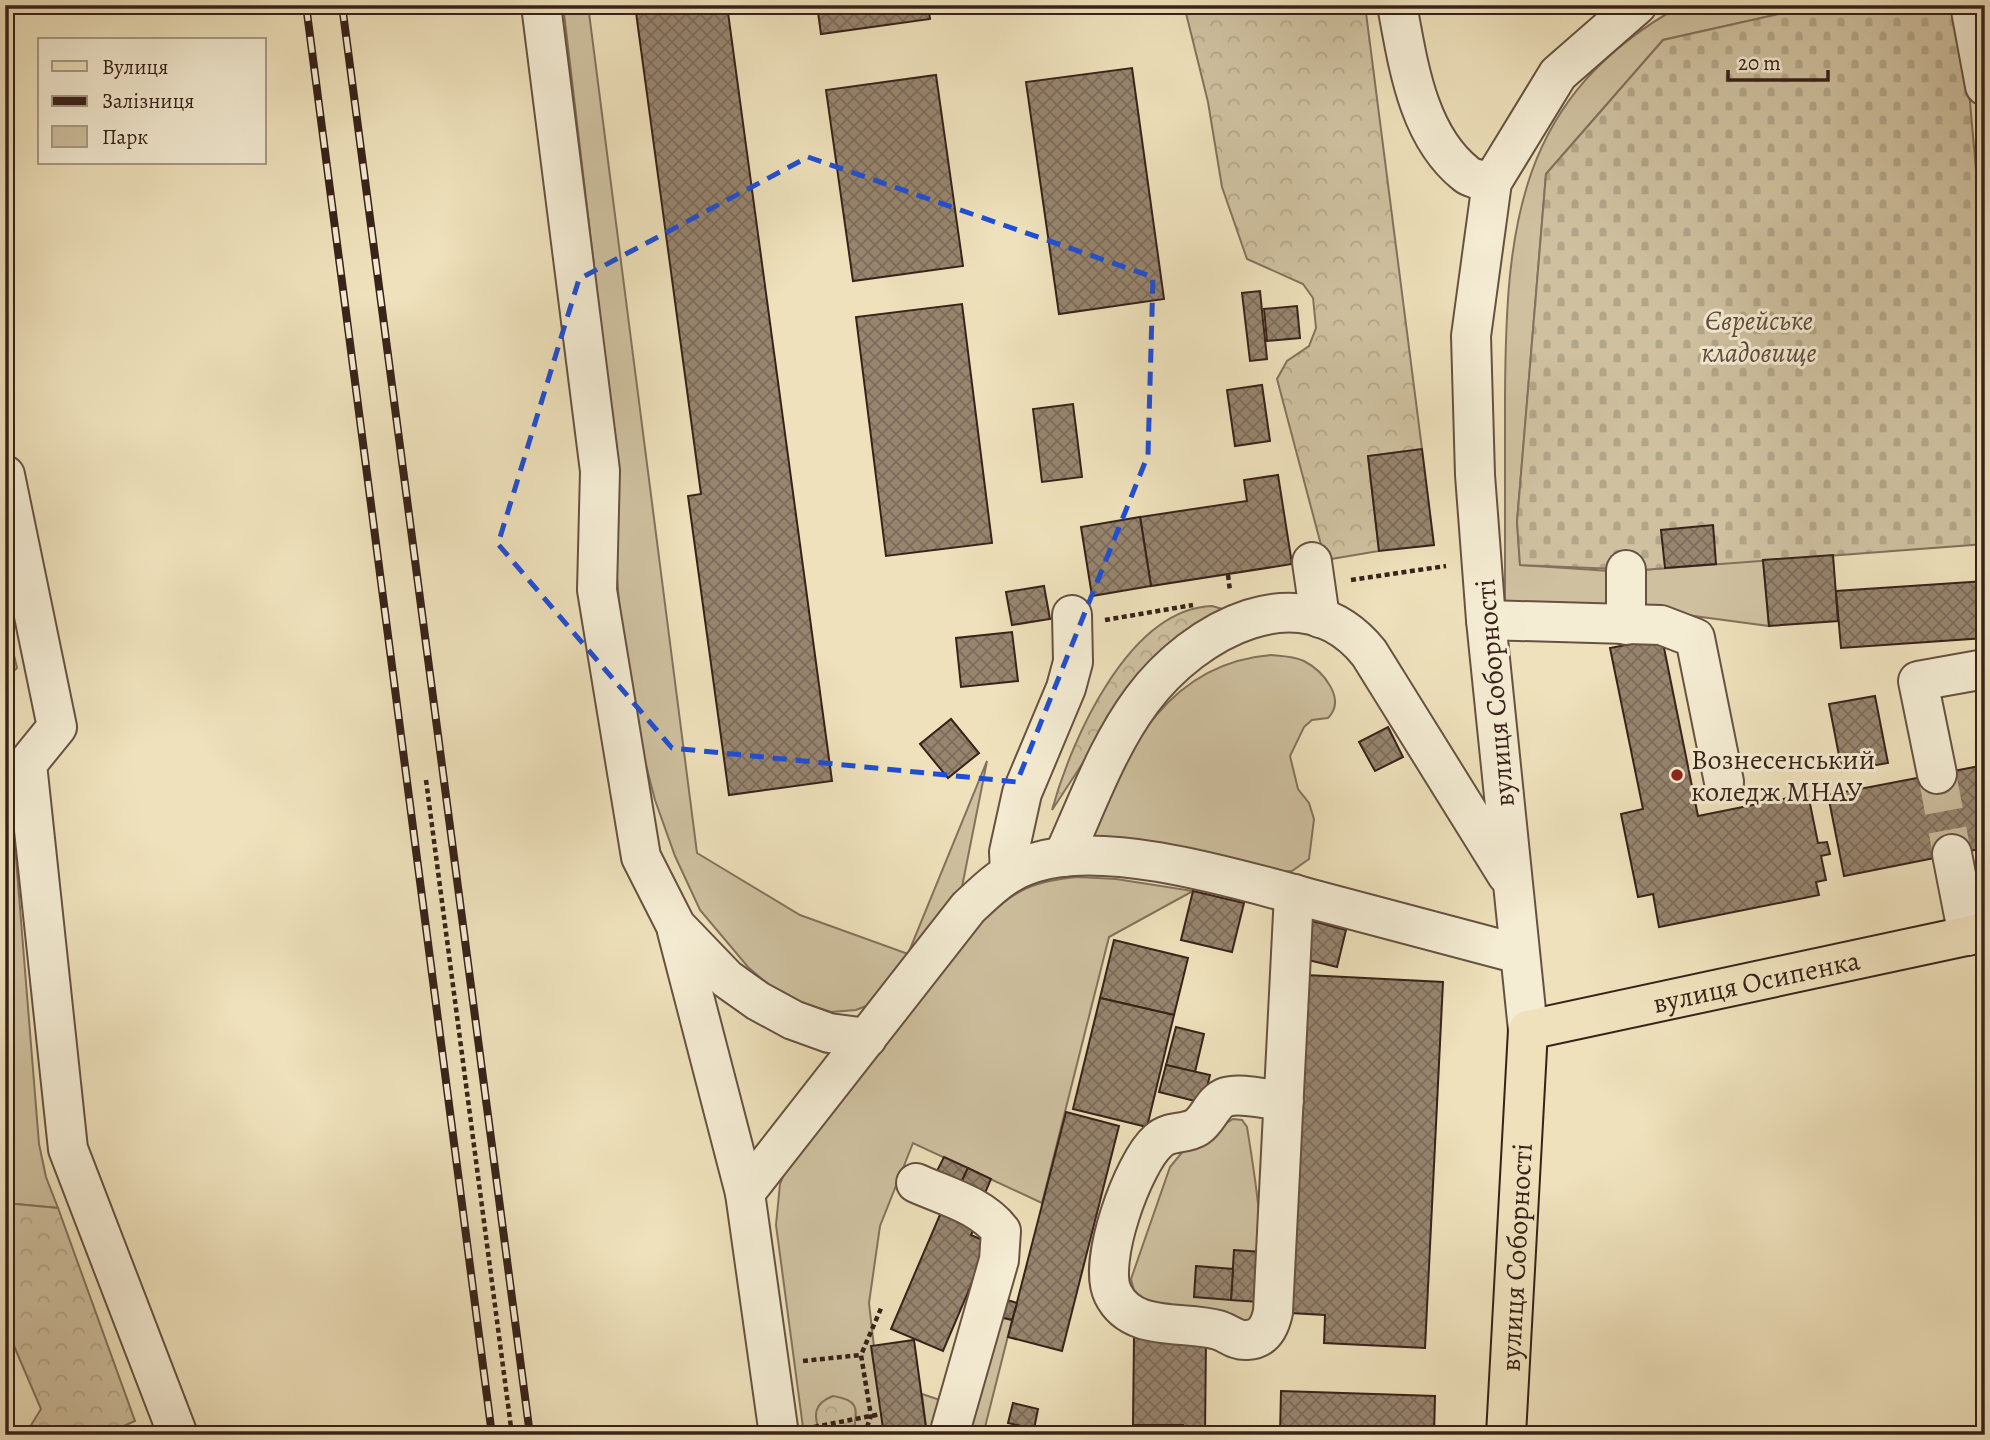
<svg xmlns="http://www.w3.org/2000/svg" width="1990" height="1440" font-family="Alegreya,serif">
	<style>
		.green { fill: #cfc1a0; stroke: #84725d; stroke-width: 2 }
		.forest { fill: url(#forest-crowns); stroke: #84725d; stroke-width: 2 }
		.cemetery { fill: url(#cemetery-stones); stroke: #84725d; stroke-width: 2 }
		.building { fill: url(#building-cross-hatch); stroke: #38221a; stroke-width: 2 }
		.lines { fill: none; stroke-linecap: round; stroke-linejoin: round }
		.minor-tunnel { stroke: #cabb9b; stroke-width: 38; stroke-dasharray: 38 19; stroke-linecap: butt }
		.minor-casing { stroke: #665242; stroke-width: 42 }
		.major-casing { stroke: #38221a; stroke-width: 42 }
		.path { stroke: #38221a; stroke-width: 4.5; stroke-dasharray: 5 3.5; stroke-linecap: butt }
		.minor { stroke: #f4ecd3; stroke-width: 38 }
		.major { stroke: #eee1bb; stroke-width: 38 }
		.rail-casing { stroke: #38221a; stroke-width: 8 }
		.rail { stroke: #f4ecd3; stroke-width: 5; stroke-dasharray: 16; stroke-linecap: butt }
		.marked { fill: none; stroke: #1d4ed8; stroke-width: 5; stroke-dasharray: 14 9; stroke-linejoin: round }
		.poi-dot { fill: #8f2418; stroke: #f4ecd3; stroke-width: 2.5 }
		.labels { text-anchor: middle; stroke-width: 6; stroke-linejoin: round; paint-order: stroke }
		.park-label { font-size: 28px; font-style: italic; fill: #5e4a3c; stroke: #f4ecd3 }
		.street-label { font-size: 28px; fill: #38221a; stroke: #f4ecd3 }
		.poi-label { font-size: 28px; fill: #38221a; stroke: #f4ecd3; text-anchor: start }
	</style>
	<defs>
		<pattern id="forest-crowns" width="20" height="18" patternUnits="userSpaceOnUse" patternTransform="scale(1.75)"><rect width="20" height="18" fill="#cfc1a0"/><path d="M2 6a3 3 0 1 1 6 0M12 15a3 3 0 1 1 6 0" fill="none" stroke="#b2a689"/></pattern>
		<pattern id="cemetery-stones" width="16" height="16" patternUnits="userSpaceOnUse" patternTransform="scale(1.75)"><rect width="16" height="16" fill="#cfc1a0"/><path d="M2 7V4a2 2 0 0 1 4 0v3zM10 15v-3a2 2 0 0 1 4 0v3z" fill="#b2a689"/></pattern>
		<pattern id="building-cross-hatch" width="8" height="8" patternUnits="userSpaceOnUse" patternTransform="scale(1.75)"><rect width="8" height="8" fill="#97856e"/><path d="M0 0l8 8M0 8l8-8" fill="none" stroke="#7c6c5a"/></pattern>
	</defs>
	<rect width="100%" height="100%" fill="#eee1bb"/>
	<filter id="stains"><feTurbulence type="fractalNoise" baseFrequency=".00286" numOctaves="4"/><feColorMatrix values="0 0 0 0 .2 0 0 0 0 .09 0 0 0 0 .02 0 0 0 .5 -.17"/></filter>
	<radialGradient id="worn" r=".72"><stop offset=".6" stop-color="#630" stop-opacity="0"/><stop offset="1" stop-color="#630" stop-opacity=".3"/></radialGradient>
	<g class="green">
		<polygon points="563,5 588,5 697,853 800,915 908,954 987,761 959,902 890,990 866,1006 856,1010 831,1012 794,1000 770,986 748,967 700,910 675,856 655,800 641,746 621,628 616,564 616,451"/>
		<path d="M1682,5H1819L1663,40L1546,174L1517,522L1520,565L1610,571V608L1505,605C1505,536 1505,466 1505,397C1506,226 1517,96 1682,5Z"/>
		<polygon points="1763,560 1769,626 1642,609 1642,570"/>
		<polygon points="5,617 17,668 5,680"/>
		<path d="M1271,655C1282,656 1293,656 1304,661C1323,671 1347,699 1328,718L1312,720L1304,727L1290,756L1298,789L1309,803L1314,819L1309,859L1292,871L1268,873L1082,849C1123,762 1160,664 1271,655Z"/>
		<polygon points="5,798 13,821 39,1144 46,1177 58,1208 5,1203"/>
		<path d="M1078,877L1116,879L1193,891L1109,937L1042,1203L913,1143L880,1226L869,1303L884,1435H804L776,1225L780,1184L788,1164L984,919C1016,889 1034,881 1078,877Z"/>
		<path d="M1233,1119L1242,1120L1247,1127C1256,1184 1272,1269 1250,1323L1162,1309L1135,1295L1131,1279L1170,1167L1184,1150Z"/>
		<polygon points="996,1316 1012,1320 983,1435 964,1435"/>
		<polygon points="922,1394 940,1400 938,1435 927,1435"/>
	</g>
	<g class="forest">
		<polygon points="1184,5 1365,5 1422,449 1368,456 1379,551 1325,560 1277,379 1287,361 1309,346 1316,328 1313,298 1303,284 1247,259 1222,187 1208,102"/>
		<path d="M1212,606L1226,610L1094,746L1052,810C1071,741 1128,609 1212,606Z"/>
		<polygon points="5,1203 58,1208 135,1421 104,1435 25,1435 41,1409 5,1325"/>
		<path d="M833,1396C865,1401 854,1414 854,1435H820C814,1416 812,1404 833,1396Z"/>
	</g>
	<polygon class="cemetery" points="1819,5 1952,5 1965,46 1985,271 1985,544 1642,570 1520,565 1517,522 1546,174 1663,40"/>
	<g class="building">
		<polygon points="635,5 727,5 832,781 729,795 688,496 701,494"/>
		<polygon points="817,5 928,5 930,19 821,34"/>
		<polygon points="1132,68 1164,299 1059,314 1026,82"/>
		<polygon points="936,75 963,266 853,281 826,90"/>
		<polygon points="1260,291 1267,359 1250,361 1242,293"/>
		<polygon points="962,304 992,543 886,556 856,317"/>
		<polygon points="1297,306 1300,338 1267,341 1264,309"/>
		<polygon points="1262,385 1270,441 1235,446 1227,390"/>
		<polygon points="1073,404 1082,477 1042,482 1033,409"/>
		<polygon points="1422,449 1434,545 1379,551 1368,456"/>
		<polygon points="1278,475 1292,564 1151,586 1140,517 1247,501 1244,480"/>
		<polygon points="1140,517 1151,586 1092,596 1081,527"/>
		<polygon points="1713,525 1716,564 1665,568 1661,530"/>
		<polygon points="1833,555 1838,621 1769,626 1763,560"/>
		<polygon points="1985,581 1985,638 1841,648 1836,591"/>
		<polygon points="1044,586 1050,619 1012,625 1006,592"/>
		<polygon points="1012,632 1018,681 961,687 956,638"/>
		<polygon points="1662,638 1698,816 1808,794 1818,843 1827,842 1830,854 1821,856 1826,880 1816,882 1819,895 1659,927 1653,894 1638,897 1621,814 1643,809 1610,648"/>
		<polygon points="1875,696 1888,763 1842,771 1829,704"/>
		<polygon points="951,719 979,753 948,778 920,744"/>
		<polygon points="1388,727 1403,757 1375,771 1359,742"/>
		<polygon points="1985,765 1985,848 1844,876 1828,795"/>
		<polygon points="1193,891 1244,903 1232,952 1181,940"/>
		<polygon points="1305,919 1346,930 1337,967 1296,957"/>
		<polygon points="1114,940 1188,958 1174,1015 1100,998"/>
		<polygon points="1306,975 1443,982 1425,1348 1324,1343 1325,1315 1290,1313"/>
		<polygon points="1100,998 1174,1015 1147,1127 1073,1109"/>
		<polygon points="1176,1027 1204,1034 1195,1072 1166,1065"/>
		<polygon points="1166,1065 1210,1075 1203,1103 1159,1092"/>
		<polygon points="1066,1112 1119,1126 1062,1351 1008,1337"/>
		<polygon points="944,1157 968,1168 958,1189 934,1177"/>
		<polygon points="968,1168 991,1179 982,1200 958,1189"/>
		<polygon points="942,1210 976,1224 971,1235 989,1243 943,1351 891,1329"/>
		<polygon points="1234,1250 1262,1252 1259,1302 1231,1300"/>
		<polygon points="1196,1266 1233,1269 1231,1300 1194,1297"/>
		<polygon points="1001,1298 1017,1303 1012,1320 996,1316"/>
		<polygon points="1134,1337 1206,1338 1205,1435 1183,1435 1183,1425 1133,1425"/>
		<polygon points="914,1340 927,1435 884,1435 871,1346"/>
		<polygon points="1281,1391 1435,1396 1434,1435 1280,1435"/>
		<polygon points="1013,1403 1038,1409 1034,1429 1008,1423"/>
	</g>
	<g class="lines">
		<polyline class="minor-tunnel" points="1937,774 1952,854"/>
		<defs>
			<g id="minor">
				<polyline points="541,5 600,471 597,590 641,857 676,926 727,979 758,1001 793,1020 829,1033 867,1038"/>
				<path d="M1397,5C1408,63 1417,135 1466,174C1472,179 1484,180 1492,182"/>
				<polyline points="1970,5 1985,86"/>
				<polyline points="5,475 57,727 27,764 68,1149 178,1435"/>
				<polyline points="1312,562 1320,618"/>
				<polyline points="1486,620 1661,625 1695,638 1724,782"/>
				<polyline points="1626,625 1626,570"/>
				<polyline points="1937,774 1918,681 1985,669"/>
				<polyline points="1952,854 1968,936"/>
				<path d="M1063,857C1087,805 1107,747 1142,700C1194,630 1302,570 1369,653L1507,875"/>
				<polyline points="1010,872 1009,852 1022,793 1066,688 1073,662 1072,615"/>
				<polyline points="677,931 745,1193"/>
				<polyline points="1528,1030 1486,620 1475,475 1471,336 1492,182 1558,74 1637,5"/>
				<path d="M1284,1101C1268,1100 1241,1092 1226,1097C1212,1102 1209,1119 1197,1127C1185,1135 1169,1130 1158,1141C1133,1163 1097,1263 1113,1294C1132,1333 1183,1320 1218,1330C1228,1333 1236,1341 1247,1340C1264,1339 1270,1326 1273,1312L1294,894"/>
				<path d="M916,1183C945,1196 981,1205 1001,1231L999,1260L949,1435"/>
				<path d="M779,1435L745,1193L968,908C988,889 1006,871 1033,863C1107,838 1244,881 1319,901C1386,919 1453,936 1519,954"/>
			</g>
			<g id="major">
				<path id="s1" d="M1506,1435L1528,1030L1985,932"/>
			</g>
		</defs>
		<use href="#minor" class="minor-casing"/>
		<use href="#major" class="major-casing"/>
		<g class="path">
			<polyline points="1228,575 1230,591"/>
			<polyline points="1351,580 1446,566"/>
			<polyline points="1105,620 1193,605"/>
			<polyline points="426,780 512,1435"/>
			<polyline points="803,1361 861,1355"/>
			<polyline points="814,1427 881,1414"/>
			<polyline points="864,1435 871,1416 861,1355 882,1306"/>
		</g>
		<use href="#minor" class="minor"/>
		<use href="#major" class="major"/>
		<defs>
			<g id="rail">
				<polyline points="306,5 492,1435"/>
				<polyline points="342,5 530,1435"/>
			</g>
		</defs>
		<use href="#rail" class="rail-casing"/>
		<use href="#rail" class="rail"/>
	</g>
	<path class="marked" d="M808,157L1153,277L1148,455L1017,782L672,748L498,544L579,279Z"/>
	<circle class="poi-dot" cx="1677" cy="775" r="7"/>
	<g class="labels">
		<g class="park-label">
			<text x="1759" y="330">Єврейське<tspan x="1759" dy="32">кладовище</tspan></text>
		</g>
		<g class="street-label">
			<text transform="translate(1494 693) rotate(-95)" y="10">вулиця Соборності</text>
			<text dy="10" stroke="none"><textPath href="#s1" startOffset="639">вулиця Осипенка</textPath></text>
			<text dy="10" stroke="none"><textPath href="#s1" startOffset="178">вулиця Соборності</textPath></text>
		</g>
		<g class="poi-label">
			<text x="1691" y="769">Вознесенський<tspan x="1691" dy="32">коледж МНАУ</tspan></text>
		</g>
	</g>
	<rect width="1990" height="1440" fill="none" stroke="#eee1bb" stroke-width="28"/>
	<rect x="7" y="7" width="1976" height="1426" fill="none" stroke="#38221a" stroke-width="3.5"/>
	<rect x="14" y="14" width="1962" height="1412" fill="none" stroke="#38221a" stroke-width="2"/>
	<rect x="38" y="38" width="228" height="126" fill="#f4ecd3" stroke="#a99b89" stroke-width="2"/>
	<rect x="52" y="61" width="35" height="10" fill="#eee1bb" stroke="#a99b89" stroke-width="2"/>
	<text x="102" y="74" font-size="21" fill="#38221a">Вулиця</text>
	<rect x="52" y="96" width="35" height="10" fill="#38221a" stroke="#a99b89" stroke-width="2"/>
	<text x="102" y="108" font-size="21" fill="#38221a">Залізниця</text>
	<rect x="52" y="126" width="35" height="21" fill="#cfc1a0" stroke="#a99b89" stroke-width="2"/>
	<text x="102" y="144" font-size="21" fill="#38221a">Парк</text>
	<path d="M1728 70v10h100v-10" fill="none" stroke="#38221a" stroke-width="3.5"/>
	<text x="1738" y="70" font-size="21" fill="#38221a" stroke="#f4ecd3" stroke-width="5" paint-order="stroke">20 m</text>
	<rect width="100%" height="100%" filter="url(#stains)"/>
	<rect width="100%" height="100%" fill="url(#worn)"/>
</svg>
